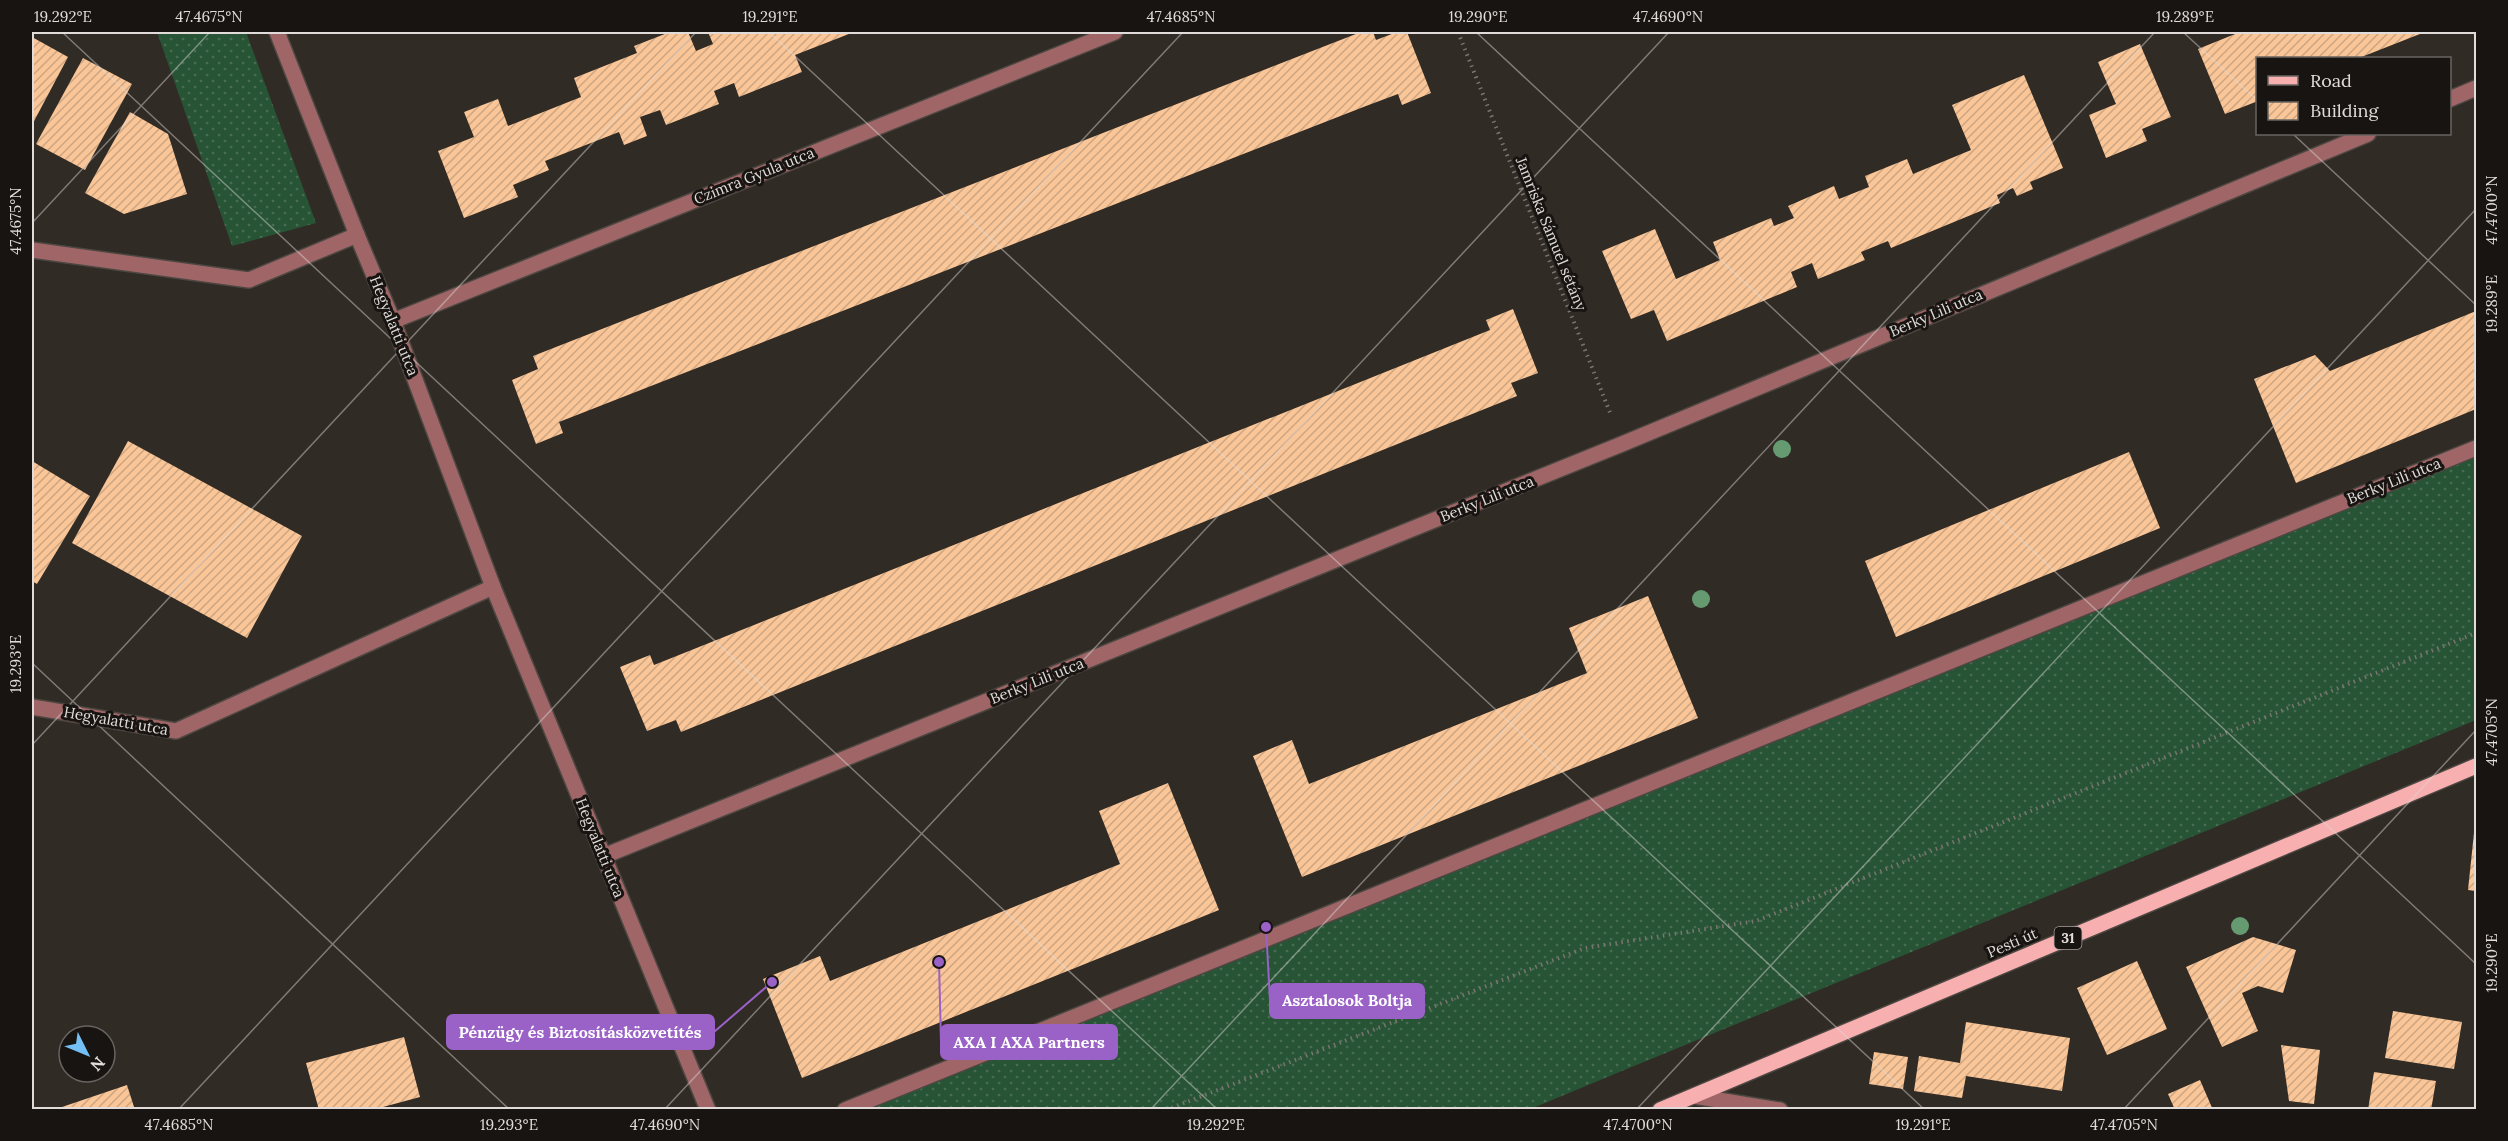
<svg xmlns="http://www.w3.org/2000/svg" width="2508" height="1141" font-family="Lora,serif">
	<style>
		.grass { fill: url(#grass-dots) }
		.building { fill: url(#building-hatch) }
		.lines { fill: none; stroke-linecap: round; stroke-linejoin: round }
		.minor-casing { stroke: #4d4742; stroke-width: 18 }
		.major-casing { stroke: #4d4742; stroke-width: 18 }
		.path { stroke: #7a7570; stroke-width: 4; stroke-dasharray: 1.5 4.5; stroke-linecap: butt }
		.minor { stroke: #a06667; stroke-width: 15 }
		.major { stroke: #f7afaf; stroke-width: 15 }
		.tree { fill: #669b72 }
		.ticks { fill: none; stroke: #e1dcd9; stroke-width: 1.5; stroke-opacity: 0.45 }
		.labels { text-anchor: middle; stroke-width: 6; stroke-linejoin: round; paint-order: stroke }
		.shield { fill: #171411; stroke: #a4a09d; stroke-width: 1.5 }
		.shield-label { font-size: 14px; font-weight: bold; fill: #e1dcd9 }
		.street-label { font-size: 15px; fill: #e1dcd9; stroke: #171411 }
		.leader { fill: none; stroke: #9a61c7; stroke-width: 2 }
		.callout-dot { fill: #9a61c7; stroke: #171411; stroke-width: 2 }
		.callout { fill: #9a61c7; stroke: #9a61c7; stroke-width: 2 }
		.callout-label { font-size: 16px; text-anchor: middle; font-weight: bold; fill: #fff }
		.neatline { fill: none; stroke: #e1dcd9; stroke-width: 2 }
		.ticks-label { font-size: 15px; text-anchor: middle; fill: #e1dcd9 }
	</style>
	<defs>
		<pattern id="grass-dots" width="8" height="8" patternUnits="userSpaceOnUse" patternTransform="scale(1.5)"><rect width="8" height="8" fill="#285436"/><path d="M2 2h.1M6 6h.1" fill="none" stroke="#476c52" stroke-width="1.8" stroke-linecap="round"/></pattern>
		<pattern id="building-hatch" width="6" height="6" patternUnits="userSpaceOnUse" patternTransform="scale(1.5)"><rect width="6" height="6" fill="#fac697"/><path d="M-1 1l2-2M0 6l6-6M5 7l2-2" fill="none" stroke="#cca582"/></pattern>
	</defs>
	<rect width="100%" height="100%" fill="#312b25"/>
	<g class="grass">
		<polygon points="157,32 246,32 316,223 232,246"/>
		<polygon points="2476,448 2476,720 1617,1073 1528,1110 845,1110"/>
	</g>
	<g class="building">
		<polygon points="670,32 688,32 696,51 713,44 708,32 854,32 795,55 802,72 739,97 734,83 714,91 719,104 666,125 660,110 640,117 647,136 624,145 619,132 545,161 549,170 513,185 518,197 464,218 438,151 474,137 464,112 498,99 508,126 581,97 574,78 637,53 634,46"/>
		<polygon points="1361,32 1373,32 1376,40 1397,32 1407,32 1431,93 1402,105 1398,94 1366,106 559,422 563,433 536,444 512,380 538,369 533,356"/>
		<polygon points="2240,32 2425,32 2359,58 2258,58 2258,101 2225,114 2198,49"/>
		<polygon points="32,37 68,57 32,125"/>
		<polygon points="2140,44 2171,117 2142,129 2147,141 2106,158 2089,115 2116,104 2098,62"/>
		<polygon points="83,58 132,84 85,170 36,144"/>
		<polygon points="2024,75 2063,168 2030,182 2033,189 2017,196 2013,188 1997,195 2000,203 1891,248 1888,241 1861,252 1865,260 1818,279 1812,263 1791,272 1797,287 1667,341 1654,310 1631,319 1602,251 1655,229 1676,279 1720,260 1713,242 1771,218 1774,226 1794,218 1788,206 1834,186 1839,199 1869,187 1865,176 1907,159 1913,174 1971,150 1952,105"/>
		<polygon points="130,112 168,134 187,194 124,214 85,193"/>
		<polygon points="1513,309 1538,373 1511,383 1517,396 681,732 676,720 647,731 620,667 650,655 654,665 1490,330 1486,320"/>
		<polygon points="2476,311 2476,409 2296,483 2254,379 2315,355 2330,371"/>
		<polygon points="128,441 302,536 247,638 72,543"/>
		<polygon points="2129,452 2160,528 1896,637 1865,561"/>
		<polygon points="32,461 90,496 37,584 32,581"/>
		<polygon points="1648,596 1698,718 1302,877 1253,756 1292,740 1309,784 1587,673 1569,628"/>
		<polygon points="1168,783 1219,910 802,1078 763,979 820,956 830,981 1120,864 1099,811"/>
		<polygon points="2474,833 2476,833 2476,891 2468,890"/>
		<polygon points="2253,937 2296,950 2283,993 2258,986 2242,993 2258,1031 2222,1047 2186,967"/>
		<polygon points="2137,961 2167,1029 2107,1055 2077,988"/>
		<polygon points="2393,1011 2462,1022 2454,1069 2385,1058"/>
		<polygon points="1966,1022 2070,1038 2062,1091 1966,1076 1962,1098 1914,1091 1919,1056 1960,1063"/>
		<polygon points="404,1037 420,1097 372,1110 319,1110 306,1063"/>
		<polygon points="2281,1045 2320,1050 2314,1104 2289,1101"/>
		<polygon points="1874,1052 1908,1057 1903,1089 1869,1084"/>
		<polygon points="2374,1072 2436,1081 2431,1110 2368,1110"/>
		<polygon points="2200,1080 2213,1110 2175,1110 2168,1094"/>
		<polygon points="127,1085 135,1110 56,1110 56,1109"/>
	</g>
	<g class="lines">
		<defs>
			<g id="minor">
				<polyline points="277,32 357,235 393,321 493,587 708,1110"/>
				<polyline points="2450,99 2476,88"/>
				<polyline points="32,250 249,280 357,235"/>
				<polyline points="393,321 1115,32"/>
				<polyline points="32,707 176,731 493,587"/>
				<polyline points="604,856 1622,444 2368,134"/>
				<polyline points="1694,1096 1780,1110"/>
				<polyline points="845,1110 2476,448"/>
			</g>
			<polyline id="major" points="1660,1110 2476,766"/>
		</defs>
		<use href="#minor" class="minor-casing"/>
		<use href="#major" class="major-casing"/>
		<g class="path">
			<polyline points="1458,32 1611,415"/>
			<polyline points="1166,1110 1585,948 1756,921 2476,633"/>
		</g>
		<use href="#minor" class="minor"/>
		<use href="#major" class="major"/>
	</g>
	<g class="tree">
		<circle cx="1782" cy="449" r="9"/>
		<circle cx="1701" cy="599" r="9"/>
		<circle cx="2240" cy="926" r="9"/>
	</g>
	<path class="ticks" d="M62,32L1218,1110M769,32L1925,1110M1476,32L2476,964M2183,32L2258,101M2293,134L2476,305M32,223L210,32M32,663L510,1110M32,745L696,32M178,1110L1183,32M664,1110L1669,32M1150,1110L2155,32M1636,1110L2476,209M2123,1110L2476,730"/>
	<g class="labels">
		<rect class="shield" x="2054.5" y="927" width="27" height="22" rx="4.5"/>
		<g class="shield-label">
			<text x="2068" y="943">31</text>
		</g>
		<g class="street-label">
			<text transform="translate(754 176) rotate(-22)" y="5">Czimra Gyula utca</text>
			<text transform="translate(1551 234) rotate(68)" y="5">Jamriska Sámuel sétány</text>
			<text transform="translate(1936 313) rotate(-23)" y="5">Berky Lili utca</text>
			<text transform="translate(394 326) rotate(68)" y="5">Hegyalatti utca</text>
			<text transform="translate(2394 481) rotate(-22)" y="5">Berky Lili utca</text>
			<text transform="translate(1487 499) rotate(-22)" y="5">Berky Lili utca</text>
			<text transform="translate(1037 681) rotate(-22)" y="5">Berky Lili utca</text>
			<text transform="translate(116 721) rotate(10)" y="5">Hegyalatti utca</text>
			<text transform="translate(600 848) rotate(68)" y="5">Hegyalatti utca</text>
			<text transform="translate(2012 943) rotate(-23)" y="5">Pesti út</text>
		</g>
	</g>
	<path class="leader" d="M1266 927L1270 1001M772 982L714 1032M939 962L941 1042"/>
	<g class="callout-dot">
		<circle cx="1266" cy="927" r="6"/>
		<circle cx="772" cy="982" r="6"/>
		<circle cx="939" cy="962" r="6"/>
	</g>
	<g class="callout">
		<rect x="1270" y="984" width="154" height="34" rx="6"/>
		<rect x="447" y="1015" width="267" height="34" rx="6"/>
		<rect x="941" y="1025" width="176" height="34" rx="6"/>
	</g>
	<g class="callout-label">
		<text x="1347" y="1006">Asztalosok Boltja</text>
		<text x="580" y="1038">Pénzügy és Biztosításközvetítés</text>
		<text x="1029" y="1048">AXA I AXA Partners</text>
	</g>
	<rect width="2508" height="1141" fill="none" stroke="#171411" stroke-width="66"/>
	<rect x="2256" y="57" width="195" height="78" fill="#171411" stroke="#686461" stroke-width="1.5"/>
	<rect x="2268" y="76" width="30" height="9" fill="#f7afaf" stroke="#686461" stroke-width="1.5"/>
	<text x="2310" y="87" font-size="18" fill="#e1dcd9">Road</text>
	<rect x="2268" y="102" width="30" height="18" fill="url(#building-hatch)" stroke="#686461" stroke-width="1.5"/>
	<text x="2310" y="117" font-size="18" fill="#e1dcd9">Building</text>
	<g transform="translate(87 1054) rotate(133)"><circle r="28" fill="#171411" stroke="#686461" stroke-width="1.5"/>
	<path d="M0-4.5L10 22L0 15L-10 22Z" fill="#74c0f6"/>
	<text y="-9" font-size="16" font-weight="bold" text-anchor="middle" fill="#e1dcd9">N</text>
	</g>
	<rect x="33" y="33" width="2442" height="1075" class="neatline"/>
	<g class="ticks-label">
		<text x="63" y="22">19.292°E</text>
		<text x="209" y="22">47.4675°N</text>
		<text x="770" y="22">19.291°E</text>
		<text x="1181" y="22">47.4685°N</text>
		<text x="1478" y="22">19.290°E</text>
		<text x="1668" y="22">47.4690°N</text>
		<text x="2185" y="22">19.289°E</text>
		<text transform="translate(2492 210) rotate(-90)" y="5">47.4700°N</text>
		<text transform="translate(16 221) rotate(-90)" y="5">47.4675°N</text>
		<text transform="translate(2492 304) rotate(-90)" y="5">19.289°E</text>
		<text transform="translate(16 664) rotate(-90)" y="5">19.293°E</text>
		<text transform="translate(2492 732) rotate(-90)" y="5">47.4705°N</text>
		<text transform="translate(2492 963) rotate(-90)" y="5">19.290°E</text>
		<text x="179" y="1130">47.4685°N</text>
		<text x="509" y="1130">19.293°E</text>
		<text x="665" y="1130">47.4690°N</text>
		<text x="1216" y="1130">19.292°E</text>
		<text x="1638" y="1130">47.4700°N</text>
		<text x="1923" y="1130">19.291°E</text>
		<text x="2124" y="1130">47.4705°N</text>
	</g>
</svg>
